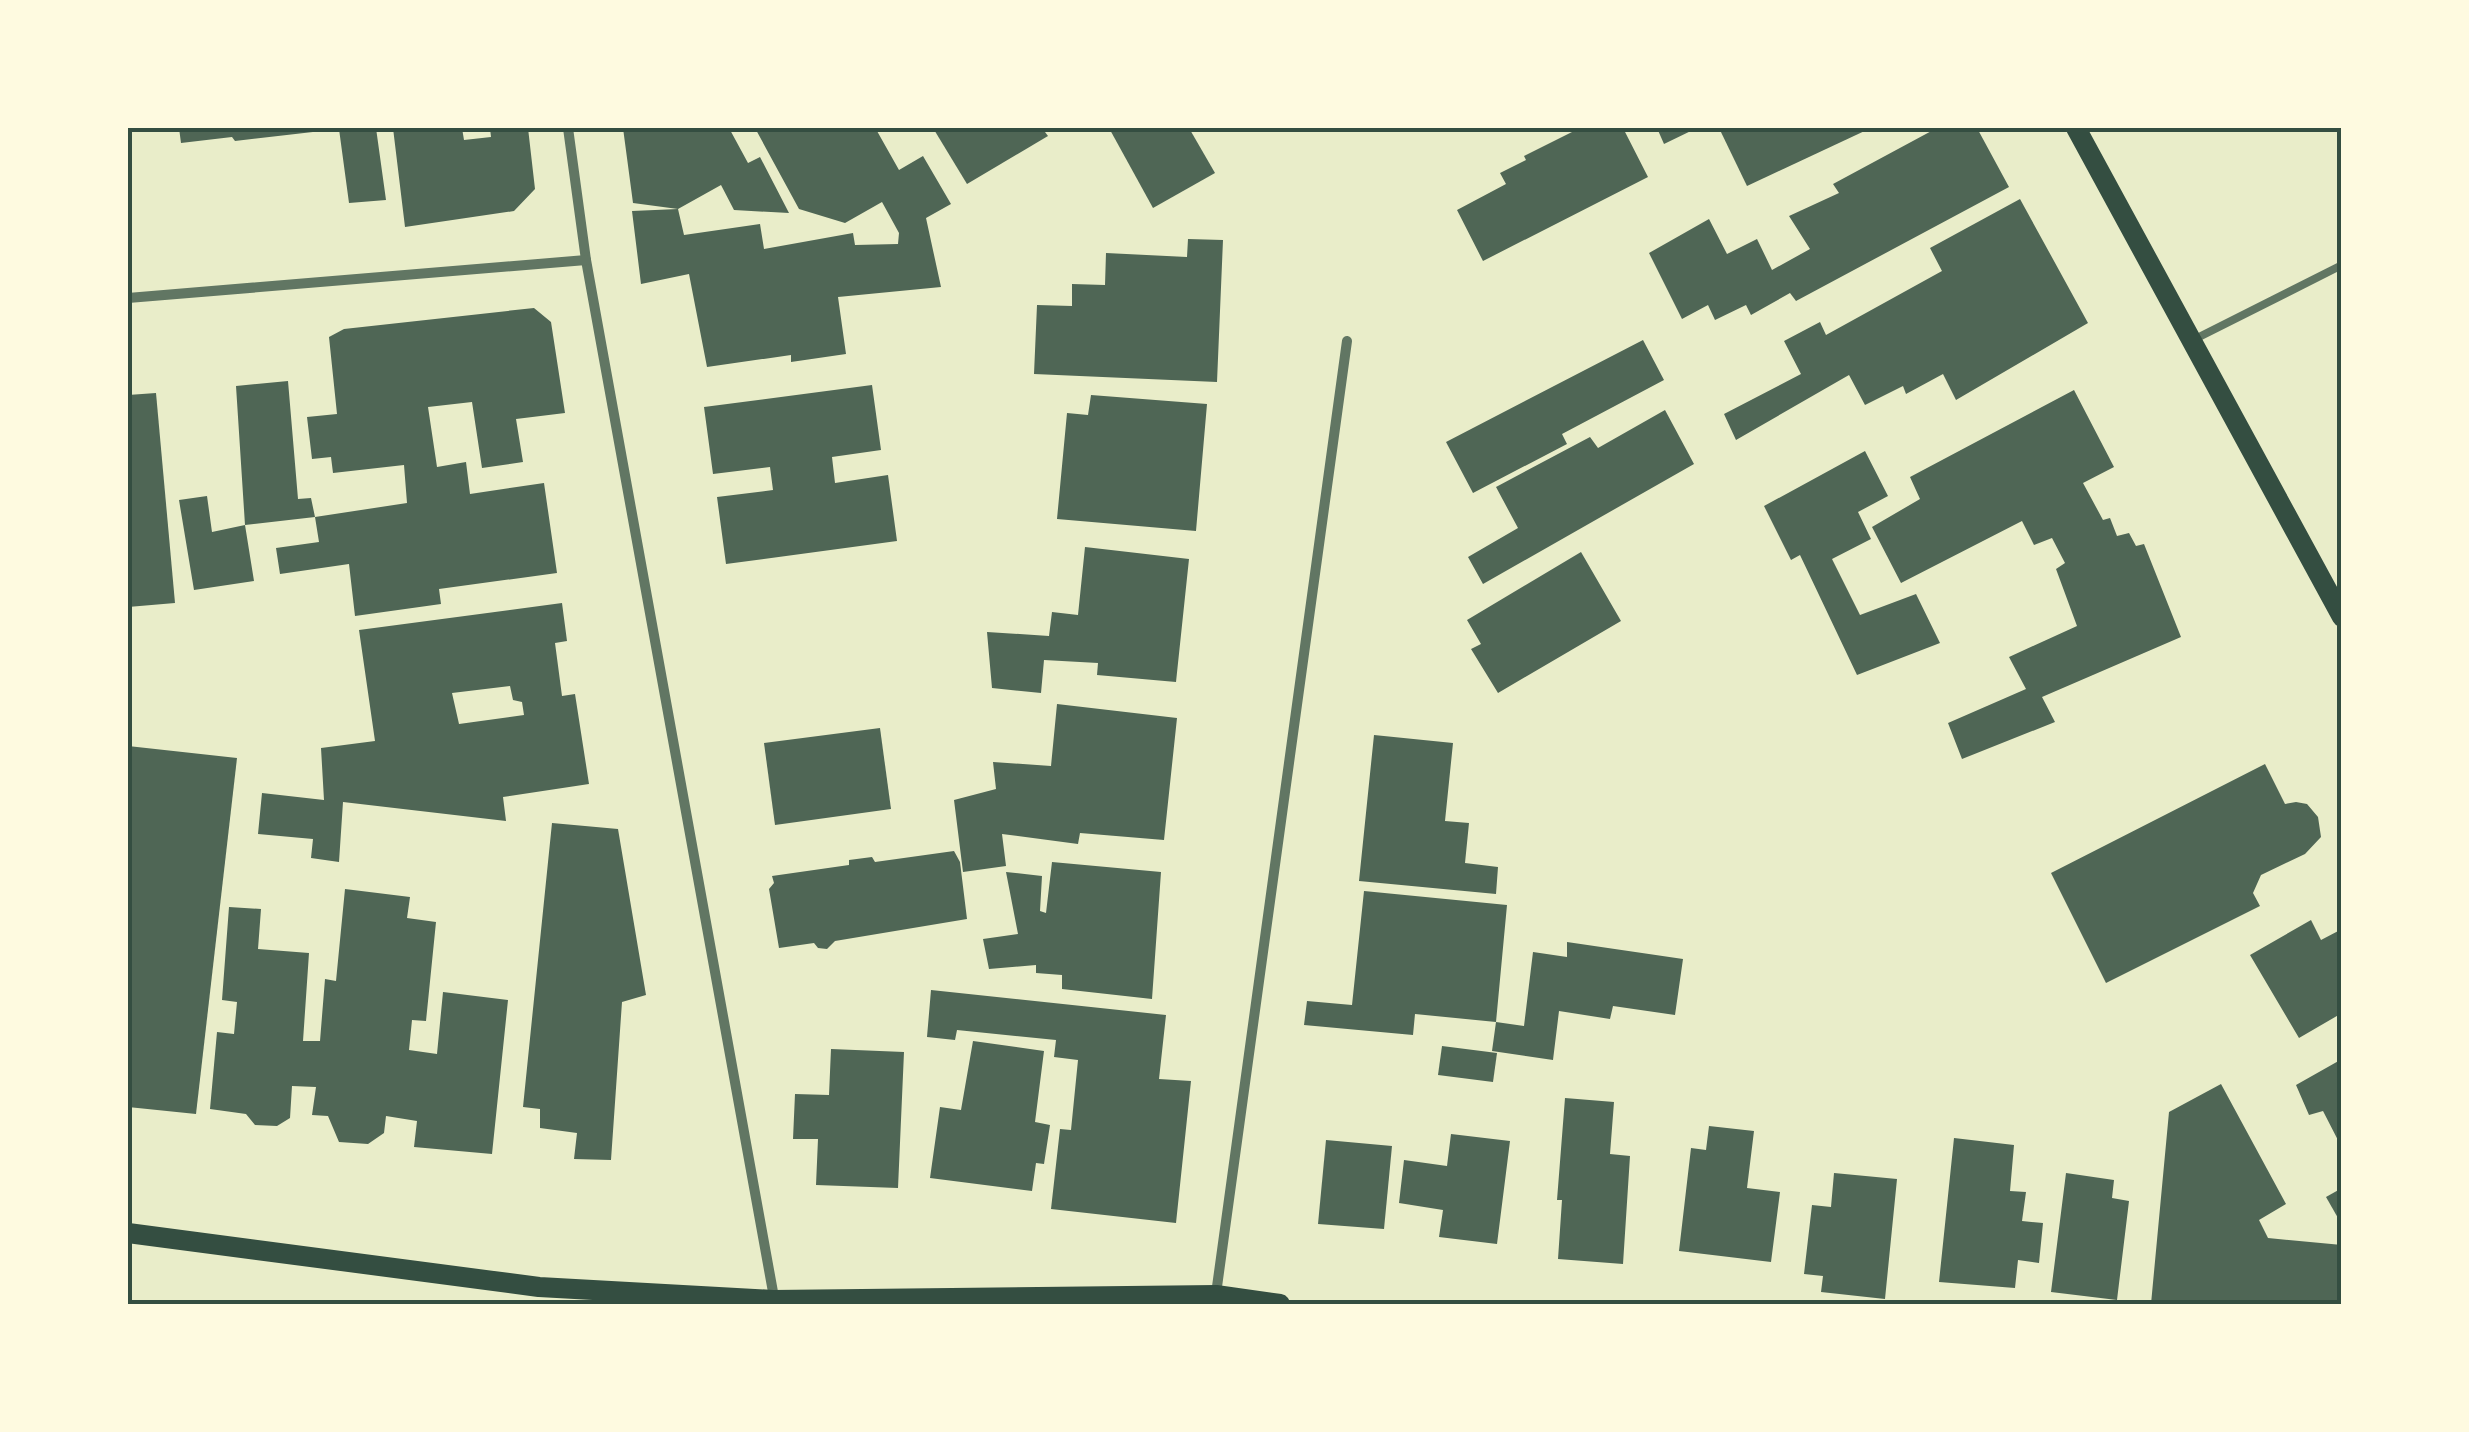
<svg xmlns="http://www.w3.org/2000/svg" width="2469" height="1432" font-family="'PT Sans',sans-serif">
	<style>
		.building { fill: #4f6655; fill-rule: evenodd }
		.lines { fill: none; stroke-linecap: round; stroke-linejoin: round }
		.service { stroke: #617663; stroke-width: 8 }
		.minor { stroke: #617663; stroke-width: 10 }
		.secondary { stroke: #344e41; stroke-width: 20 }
		.neatline { fill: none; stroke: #344e41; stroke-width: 4 }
	</style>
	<rect width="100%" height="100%" fill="#e9edc9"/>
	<g class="building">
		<polygon points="179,128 376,128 386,200 349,203 339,129 235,141 232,137 181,143"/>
		<polygon points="393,128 462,128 464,140 491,137 490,128 528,128 535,189 514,211 405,227"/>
		<polygon points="623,128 729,128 748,163 760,157 789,213 734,210 721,185 678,209 633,203"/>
		<polygon points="755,128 883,128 877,131 899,170 923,156 951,204 926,218 941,287 838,297 846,354 791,362 791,355 707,367 689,274 641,284 632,211 678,209 684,235 760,224 764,249 853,233 855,245 898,244 899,233 882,202 845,223 799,209"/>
		<polygon points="933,128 1042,128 1048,136 967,184"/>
		<polygon points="1109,128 1189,128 1215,173 1153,208"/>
		<polygon points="1580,128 1623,128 1648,177 1483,261 1457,210 1506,184 1500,173 1526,160 1524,156"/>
		<polygon points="1657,128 1697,128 1664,144"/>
		<polygon points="1719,128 1871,128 1747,186"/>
		<polygon points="1937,128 1977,128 2009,187 1796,301 1790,293 1751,315 1746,305 1715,320 1708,305 1682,319 1649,253 1709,219 1727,254 1757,239 1772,270 1810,249 1789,216 1839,193 1833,184"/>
		<polygon points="2020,199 2088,323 1956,400 1943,374 1906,394 1903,386 1865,405 1849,375 1736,440 1724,414 1801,374 1784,341 1820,322 1826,335 1942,271 1930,248"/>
		<polygon points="1188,239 1223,240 1217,382 1034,374 1037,305 1072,306 1072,284 1105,285 1106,253 1187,257"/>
		<polygon points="534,308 551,322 565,413 516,419 523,462 482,468 472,402 428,407 437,467 466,462 470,494 544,483 557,573 439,589 441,604 355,616 349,564 280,574 276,548 319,542 315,517 245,525 236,386 288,381 298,499 311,498 315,517 407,503 404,465 333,473 331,457 312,459 307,417 337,414 329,337 344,329"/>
		<polygon points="1643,340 1664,380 1562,434 1567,444 1473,493 1446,442"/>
		<polygon points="872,385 881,450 832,457 835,483 888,475 897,541 726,564 717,497 773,490 770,467 713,474 704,407"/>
		<polygon points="2074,390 2114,467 2083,483 2103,520 2110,518 2117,536 2129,533 2136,546 2144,544 2181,637 2042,697 2055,722 1962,759 1948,723 2026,689 2009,657 2077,626 2056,569 2065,563 2052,538 2034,545 2022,521 1901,583 1872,527 1920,499 1910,477"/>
		<polygon points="156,393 175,603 128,607 128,395"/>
		<polygon points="1091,395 1207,404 1196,531 1057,519 1067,413 1088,415"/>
		<polygon points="1665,410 1694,464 1483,584 1468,557 1518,528 1496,487 1590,437 1598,448"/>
		<polygon points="1865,451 1888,496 1858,512 1871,539 1832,559 1860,615 1916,594 1940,643 1857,675 1800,555 1791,560 1764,506"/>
		<polygon points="207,496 212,532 245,525 254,581 194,590 179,500"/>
		<polygon points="1085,547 1189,559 1176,682 1097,675 1098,663 1044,660 1041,693 992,688 987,632 1049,636 1052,612 1078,615"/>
		<polygon points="1581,552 1621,621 1498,693 1471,649 1481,644 1467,620"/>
		<path d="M562,603L567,641L555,643L562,696L575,694L589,784L503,797L506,821L343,802L339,862L311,858L313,839L258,834L262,793L324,800L321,748L375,741L359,630ZM510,686L513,700L522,702L524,715L459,724L452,693Z"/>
		<polygon points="1057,704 1177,718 1164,840 1080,833 1078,844 1002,834 1006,866 963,872 954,800 996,789 993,762 1051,766"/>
		<polygon points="880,728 891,809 775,825 764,743"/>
		<polygon points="1374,735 1453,743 1445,821 1469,823 1465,863 1498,867 1496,894 1359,881"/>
		<polygon points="128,746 237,758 196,1114 128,1107"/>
		<polygon points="2265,764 2285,804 2296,802 2307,804 2318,817 2321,837 2305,854 2261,875 2253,893 2260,906 2106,983 2051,873"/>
		<polygon points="552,823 618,829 646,995 622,1002 611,1160 574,1159 577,1133 540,1128 540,1109 523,1107"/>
		<polygon points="954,851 960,862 967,919 835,941 827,949 818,948 814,943 779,948 769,889 774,883 772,876 849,865 849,860 872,857 875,862"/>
		<polygon points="1052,862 1161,872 1152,999 1062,989 1062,975 1036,973 1036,965 989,969 983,939 1018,934 1006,872 1042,876 1040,911 1046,913"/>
		<polygon points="345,889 410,897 407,918 436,922 426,1021 412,1020 409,1050 437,1054 443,992 508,1000 492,1154 414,1147 417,1121 386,1116 384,1133 368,1144 339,1142 328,1116 312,1115 316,1087 292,1086 290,1118 277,1126 255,1125 246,1114 210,1109 217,1032 234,1034 237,1002 222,1000 229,907 261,909 258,949 309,953 303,1041 320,1041 325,979 336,981"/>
		<polygon points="1364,891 1507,905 1496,1022 1415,1014 1413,1035 1304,1025 1307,1001 1352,1005"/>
		<polygon points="2311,920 2321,940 2342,929 2342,1013 2299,1038 2250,955"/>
		<polygon points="1567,942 1683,959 1675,1015 1613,1006 1610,1019 1559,1011 1553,1060 1492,1051 1496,1022 1524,1026 1533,952 1567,957"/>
		<polygon points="931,990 1166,1015 1159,1079 1191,1081 1176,1223 1051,1209 1060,1129 1071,1130 1078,1060 1054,1057 1056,1040 957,1030 955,1040 927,1037"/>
		<polygon points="973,1041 1044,1051 1035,1122 1050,1125 1044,1164 1036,1163 1032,1191 930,1178 940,1107 961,1110"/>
		<polygon points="1442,1046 1497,1053 1493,1082 1438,1075"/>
		<polygon points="831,1049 904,1052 898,1188 816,1185 818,1139 793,1139 795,1094 829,1095"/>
		<polygon points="2342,1059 2342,1148 2323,1111 2309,1115 2296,1085"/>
		<polygon points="2221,1084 2286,1204 2259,1220 2268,1238 2342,1245 2342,1304 2151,1304 2169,1112"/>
		<polygon points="1565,1098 1614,1102 1610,1154 1630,1156 1623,1264 1558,1259 1562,1200 1557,1200"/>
		<polygon points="1709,1126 1754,1131 1747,1188 1780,1192 1771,1262 1679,1251 1691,1148 1706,1150"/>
		<polygon points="1451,1134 1510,1141 1497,1244 1439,1237 1443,1210 1399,1203 1404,1160 1447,1166"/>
		<polygon points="1954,1138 2014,1145 2010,1191 2026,1192 2022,1221 2043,1223 2039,1263 2018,1260 2015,1288 1939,1282"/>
		<polygon points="1326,1140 1392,1146 1384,1229 1318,1224"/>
		<polygon points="1834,1173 1897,1179 1885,1299 1821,1292 1823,1276 1804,1274 1812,1205 1831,1207"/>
		<polygon points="2066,1173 2114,1180 2112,1198 2129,1201 2117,1300 2051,1292"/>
		<polygon points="2342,1188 2342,1225 2326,1197"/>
	</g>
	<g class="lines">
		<polyline class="service" points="2195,339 2342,265"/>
		<g class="minor">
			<polyline points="568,128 586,260 775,1303"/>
			<polyline points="128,298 586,260"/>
			<polyline points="1216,1294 1347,341"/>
		</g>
		<g class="secondary">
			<polyline points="2076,128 2342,617"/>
			<polyline points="128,1233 539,1287 773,1300 1216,1295 1280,1304"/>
		</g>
	</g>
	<rect width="2469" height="1432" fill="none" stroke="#fefae0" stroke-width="260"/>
	<rect x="130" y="130" width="2209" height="1172" class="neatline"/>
</svg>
